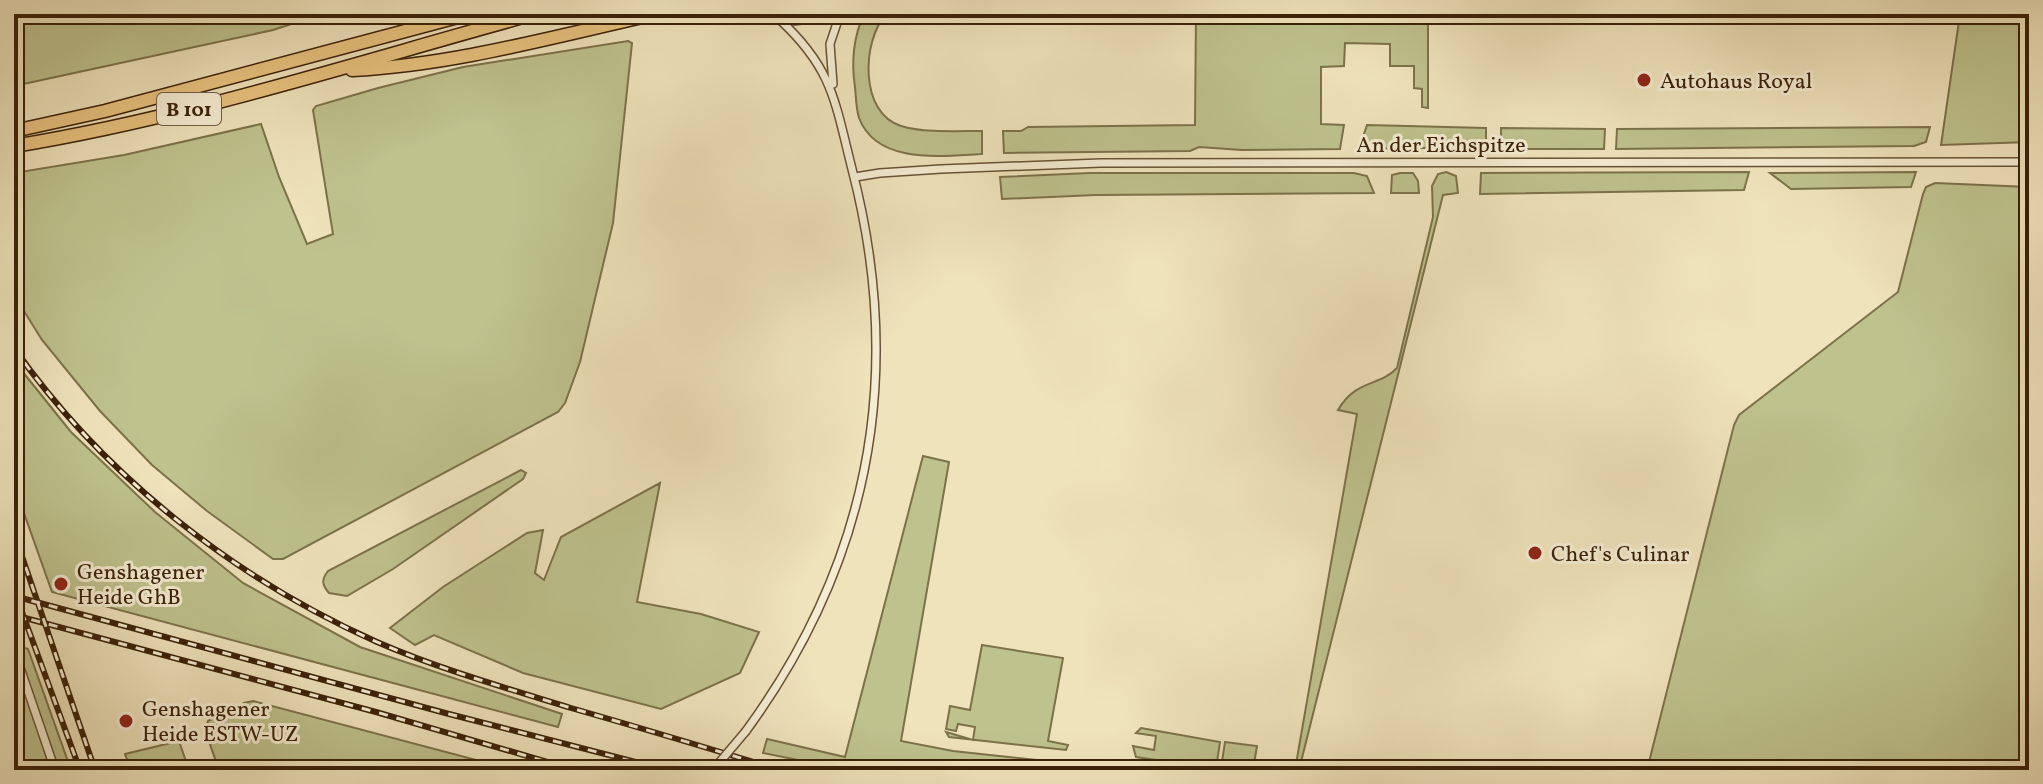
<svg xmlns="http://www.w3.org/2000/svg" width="2043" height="784" font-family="Vollkorn,serif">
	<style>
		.green { fill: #bec28d; stroke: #7c724a; stroke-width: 2 }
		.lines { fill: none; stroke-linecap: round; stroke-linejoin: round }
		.street-casing { stroke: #685235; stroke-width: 10 }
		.highway-casing { stroke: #3b2108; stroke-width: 15 }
		.street { stroke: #f5edd3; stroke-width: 7 }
		.highway { stroke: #e8c27e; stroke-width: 12 }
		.rail-casing { stroke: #3b2108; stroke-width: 6 }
		.rail { stroke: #f5edd3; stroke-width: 3; stroke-dasharray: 9; stroke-linecap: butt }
		.street-bridge-casing { stroke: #685235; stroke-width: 10; stroke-linecap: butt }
		.street-bridge { stroke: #f5edd3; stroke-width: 7 }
		.poi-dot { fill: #8f2418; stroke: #f5edd3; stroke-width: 3 }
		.labels { text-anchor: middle; stroke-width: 6; stroke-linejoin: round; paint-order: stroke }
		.shield { fill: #f5edd3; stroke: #735e45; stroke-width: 2 }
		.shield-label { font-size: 20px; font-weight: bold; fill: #3b2108 }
		.poi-label { font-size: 22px; fill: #3b2108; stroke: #f5edd3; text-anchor: start }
		.street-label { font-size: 22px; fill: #3b2108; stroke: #f5edd3 }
	</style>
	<rect width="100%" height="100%" fill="#efe3bc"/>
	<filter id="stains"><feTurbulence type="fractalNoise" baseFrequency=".0025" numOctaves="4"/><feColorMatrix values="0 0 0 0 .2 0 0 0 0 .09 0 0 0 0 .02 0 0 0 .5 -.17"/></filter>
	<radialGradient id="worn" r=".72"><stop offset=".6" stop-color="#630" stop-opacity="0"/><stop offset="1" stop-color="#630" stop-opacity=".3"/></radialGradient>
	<g class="green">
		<polygon points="14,14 322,14 273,30 14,86"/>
		<path d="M864,14H886C862,41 859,113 901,126C923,133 959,131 982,131V154C942,156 877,165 859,118C856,108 856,97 855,87C851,61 853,38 864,14Z"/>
		<polygon points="1196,14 1428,14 1428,108 1422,107 1422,89 1414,88 1414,66 1390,66 1390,44 1345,43 1344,66 1321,67 1321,124 1344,125 1340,149 1242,150 1199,147 1190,151 1004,153 1003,131 1021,131 1028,127 1195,125"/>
		<polygon points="1960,14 2029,14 2029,142 1941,145"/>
		<polygon points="628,41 632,43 613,223 580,362 565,403 558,412 283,559 273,559 207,511 152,465 100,411 42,340 14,295 14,173 124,155 261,124 279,177 307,244 333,234 313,110 316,106 378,88 463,67"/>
		<polygon points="1367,125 1486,128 1486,147 1366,149 1363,137"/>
		<polygon points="1930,127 1926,142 1914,146 1616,149 1617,129"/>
		<polygon points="1501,128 1605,129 1604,149 1501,149"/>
		<path d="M1446,172L1456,176L1458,193L1443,195L1299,770H1295L1357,414L1338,410C1356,379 1379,387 1397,368L1433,217L1432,186L1438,174Z"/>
		<polygon points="1749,172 1744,190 1480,194 1481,173"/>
		<polygon points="1916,172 1911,187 1791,189 1770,173"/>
		<polygon points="1090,173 1354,173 1367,176 1374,193 1096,195 1002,199 1000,177"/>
		<polygon points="1400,173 1413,173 1418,181 1419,193 1391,193 1392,175"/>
		<polygon points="1935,183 2029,187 2029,770 1647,770 1734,425 1739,415 1898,292 1923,194 1926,187"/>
		<polygon points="14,361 71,432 155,512 243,583 360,647 562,714 558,727 52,592 14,485"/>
		<polygon points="923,456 949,462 901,741 953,751 1130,770 848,770 763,753 767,739 845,757"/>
		<path d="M521,470L526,473L523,479L393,569L347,596L329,593C322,585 321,580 328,571Z"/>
		<polygon points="660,483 637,602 701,614 759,632 740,673 661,709 523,673 434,635 415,645 390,628 443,587 527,533 543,530 535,573 544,580 561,537"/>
		<polygon points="14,644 28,649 71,770 14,770"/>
		<polygon points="982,645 1063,658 1048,741 1068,745 1066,750 949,737 946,732 973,740 975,727 958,724 956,731 946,729 950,706 970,710"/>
		<polygon points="253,701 514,770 219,770 205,730 208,721 244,703"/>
		<polygon points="1141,728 1220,742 1216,769 1136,757 1133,746 1154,750 1156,736 1136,733"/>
		<polygon points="179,741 189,770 131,770 125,754"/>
		<polygon points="1225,742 1257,746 1253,770 1221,768"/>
	</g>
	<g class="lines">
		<defs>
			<g id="street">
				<path d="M769,14C787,25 804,21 823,14"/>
				<polyline points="833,84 830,44 840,14"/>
				<polyline points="855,177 880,173 941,169 1101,163 2029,162"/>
				<polyline points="14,650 55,770"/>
				<path d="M746,731C871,560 905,373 852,169C835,102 833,69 780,20"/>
			</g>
			<g id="highway">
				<path d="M352,70C454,65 556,36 656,14"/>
				<polyline points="14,131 105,111 469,14"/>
				<path d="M14,146C191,117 361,61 534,14"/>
			</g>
		</defs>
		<use href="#street" class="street-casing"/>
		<use href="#highway" class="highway-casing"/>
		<use href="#street" class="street"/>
		<use href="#highway" class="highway"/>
		<defs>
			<g id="rail">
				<path d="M14,348C104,476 234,578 377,642C439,669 506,688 571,708C641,728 711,749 780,770"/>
				<polyline points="14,533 95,770"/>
				<polyline points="14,596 449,714 667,770"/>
				<polyline points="22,612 80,770"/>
				<polyline points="14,615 376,712 575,770"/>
			</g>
		</defs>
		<use href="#rail" class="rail-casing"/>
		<use href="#rail" class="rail"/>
		<defs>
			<polyline id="street-bridge" points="713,770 746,731"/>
		</defs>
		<use href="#street-bridge" class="street-bridge-casing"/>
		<use href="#street-bridge" class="street-bridge"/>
	</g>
	<g class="poi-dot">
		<circle cx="1644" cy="80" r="8"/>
		<circle cx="1535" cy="553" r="8"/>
		<circle cx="61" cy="584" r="8"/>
		<circle cx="126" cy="721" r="8"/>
	</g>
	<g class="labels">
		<rect class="shield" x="157" y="93" width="64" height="32" rx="6"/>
		<g class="shield-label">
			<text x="189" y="116">B 101</text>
		</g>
		<g class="poi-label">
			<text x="1660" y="88">Autohaus Royal</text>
			<text x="1551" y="561">Chef's Culinar</text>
			<text x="77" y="579">Genshagener<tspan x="77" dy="25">Heide GhB</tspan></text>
			<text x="142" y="716">Genshagener<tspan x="142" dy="25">Heide ESTW-UZ</tspan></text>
		</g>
		<g class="street-label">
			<text x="1441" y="152">An der Eichspitze</text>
		</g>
	</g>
	<rect width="2043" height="784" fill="none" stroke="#efe3bc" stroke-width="48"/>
	<rect x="16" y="16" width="2011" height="752" fill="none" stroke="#3b2108" stroke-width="4"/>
	<rect x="24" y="24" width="1995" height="736" fill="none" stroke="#3b2108" stroke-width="2"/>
	<rect width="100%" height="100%" filter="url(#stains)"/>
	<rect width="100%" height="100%" fill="url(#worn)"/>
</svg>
